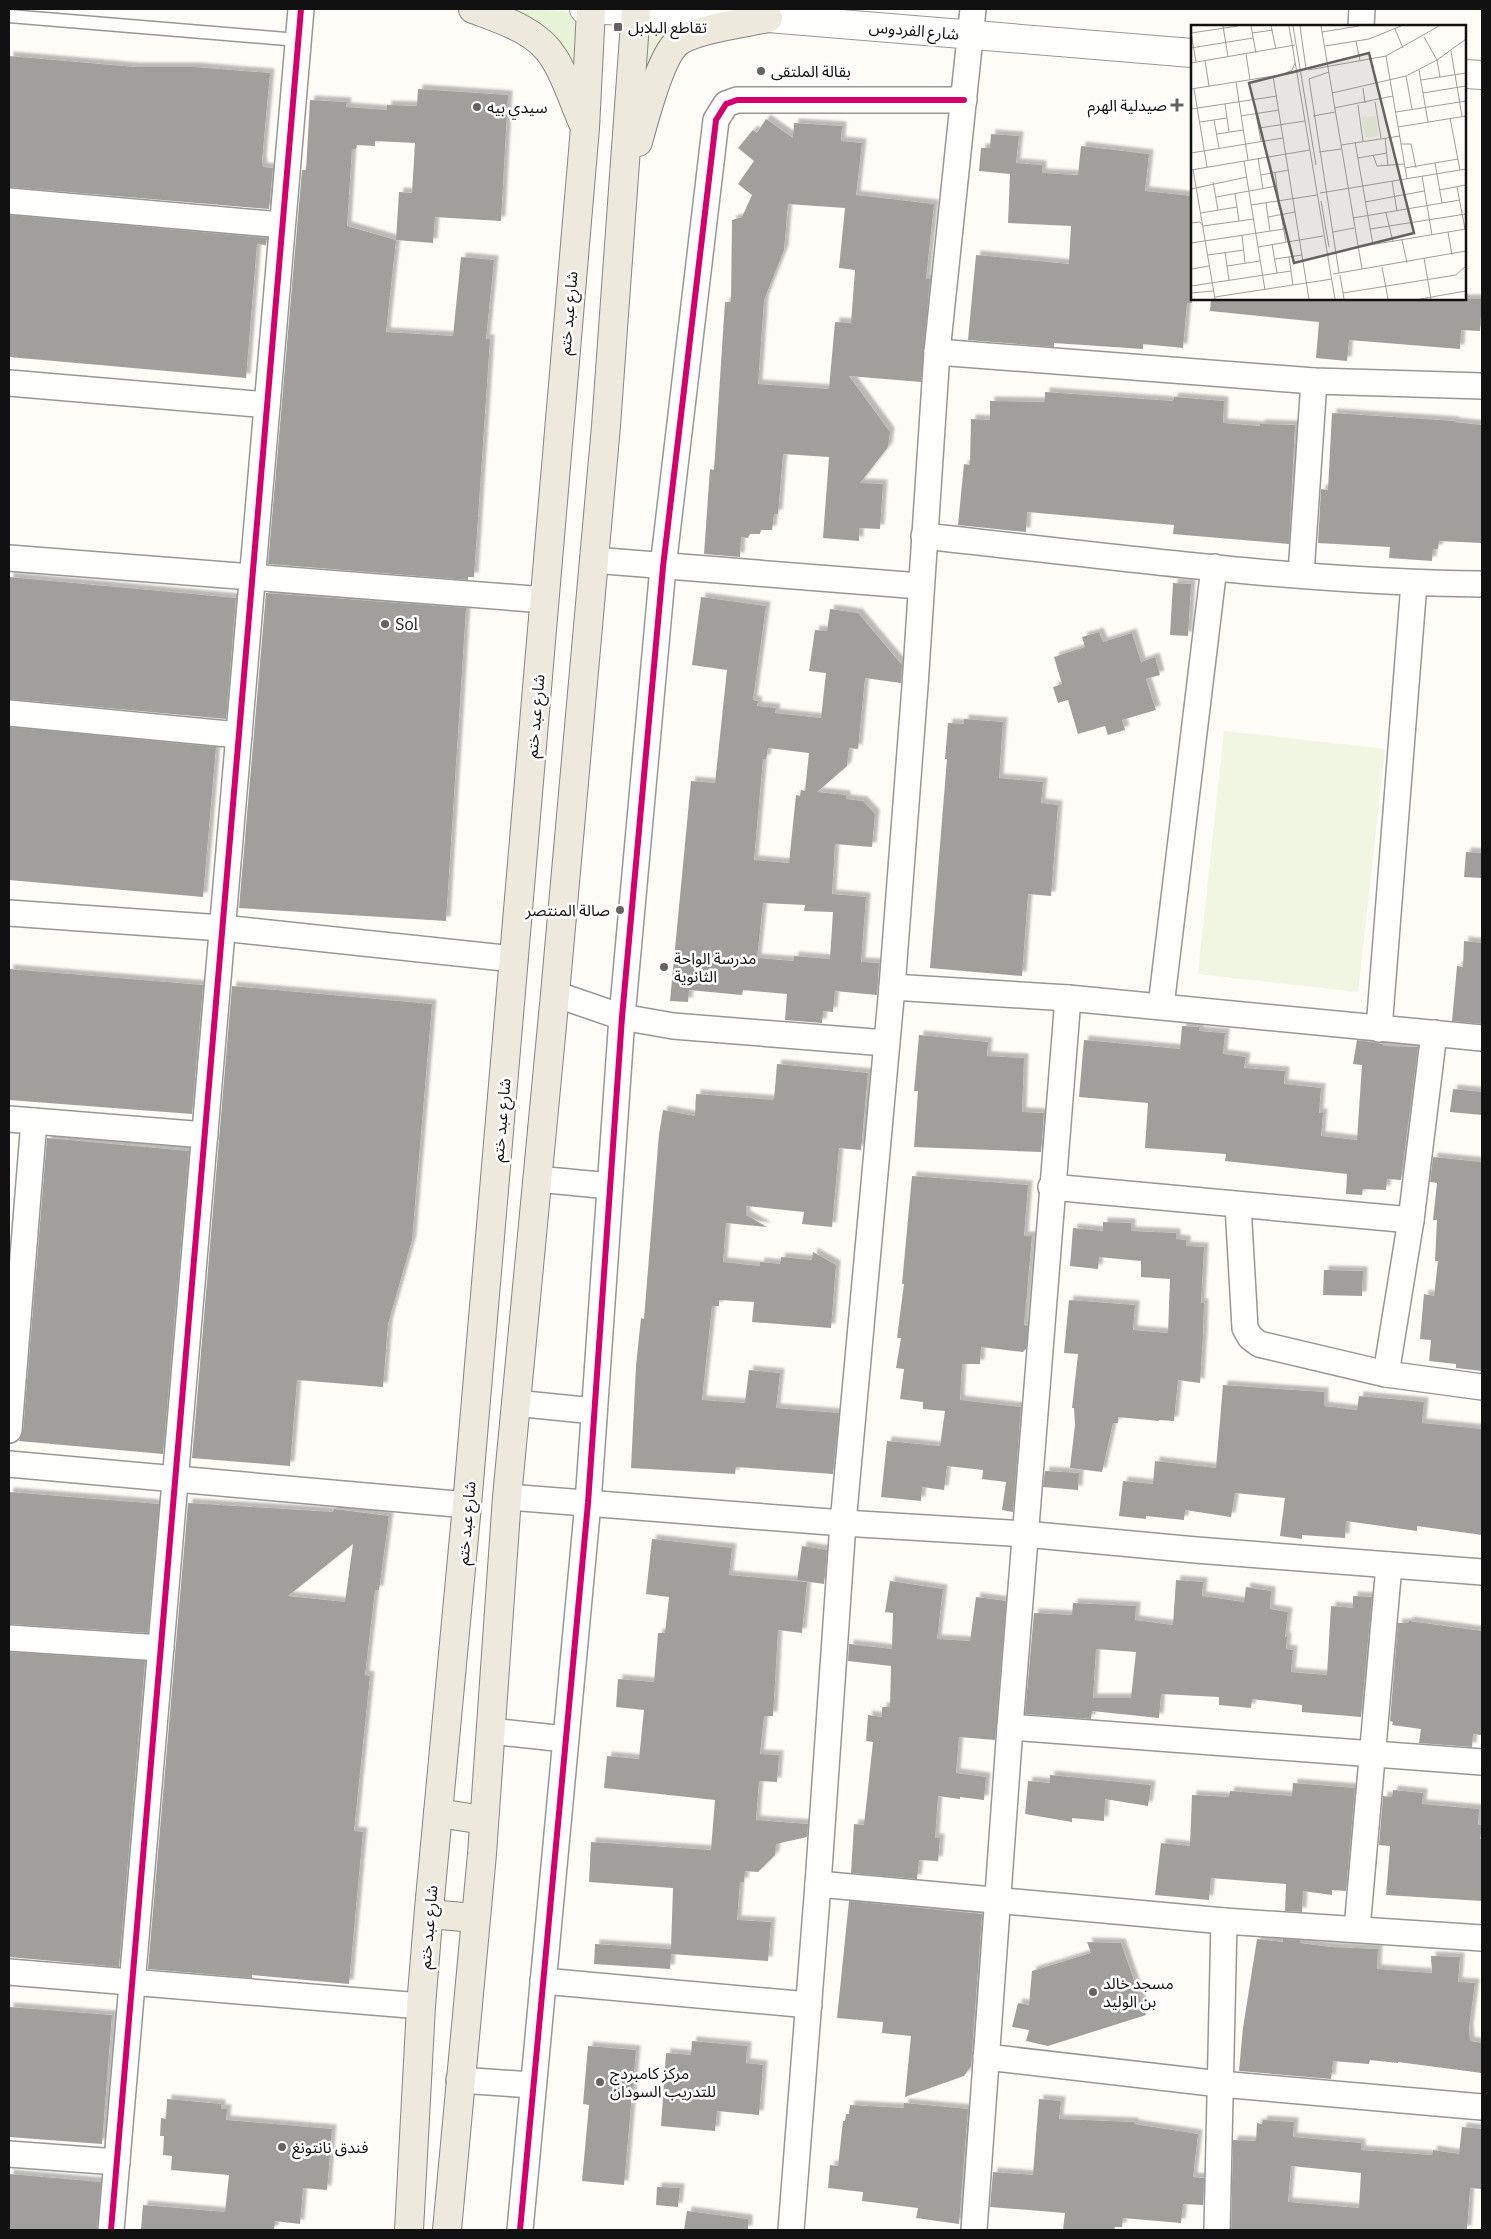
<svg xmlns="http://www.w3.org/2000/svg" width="1491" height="2239" font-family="Bitter,'Noto Sans Arabic',serif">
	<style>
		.green { fill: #e7f3d7 }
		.pitch { fill: #f0f6e1 }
		.building { fill: #a19f9c; fill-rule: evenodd; filter: url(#shadow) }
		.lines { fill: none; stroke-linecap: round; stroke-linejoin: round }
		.service-casing { stroke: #979795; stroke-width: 15 }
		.minor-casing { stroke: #979795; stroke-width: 28 }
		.tertiary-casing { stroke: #979795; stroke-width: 30 }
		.primary-casing { stroke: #858482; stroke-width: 30 }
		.service { stroke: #fffffe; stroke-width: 12 }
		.minor { stroke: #fffffe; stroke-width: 25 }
		.tertiary { stroke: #fffffe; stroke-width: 28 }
		.primary { stroke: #ede9dc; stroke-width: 28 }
		.cycleway-casing { stroke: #fff; stroke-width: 9 }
		.cycleway { stroke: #d6006c; stroke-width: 6 }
		.poi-dot { fill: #646362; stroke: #fff; stroke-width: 2 }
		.labels { text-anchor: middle; stroke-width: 5; stroke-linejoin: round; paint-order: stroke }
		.poi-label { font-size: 16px; fill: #111; stroke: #fff; text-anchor: start }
		.street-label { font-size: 16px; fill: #111; stroke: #fff }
		.inset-road { fill: none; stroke: #9f9e9b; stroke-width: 1 }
		.view { fill: #646362; fill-opacity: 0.15; stroke: #646362; stroke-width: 2.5 }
		.inset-edge { fill: none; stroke: #111; stroke-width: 2.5 }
	</style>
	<defs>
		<filter id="shadow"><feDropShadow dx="4.5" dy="-4.5" stdDeviation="1" flood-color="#0004"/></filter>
	</defs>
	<rect width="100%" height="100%" fill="#fdfcf7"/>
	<g class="green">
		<polygon points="496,9 538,9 581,13 578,66 548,30 538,23"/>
		<polygon points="641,19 713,21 635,91"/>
	</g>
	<polygon class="pitch" points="1224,731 1385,749 1358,992 1198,974"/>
	<g class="building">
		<polygon points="9,56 135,67 195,67 270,73 262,160 263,167 273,168 269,209 9,187"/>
		<path d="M418,89L508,95L501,221L435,217L433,243L396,240L386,332L453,336L461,257L494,260L486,339H490L474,577H468V580L268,564L302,170H306L310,100L347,102L346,107L387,110V105L417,106ZM375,141L415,143L412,193L399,192L396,240L347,226L352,149H356L357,145L375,146Z"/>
		<path d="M766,119L793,138L794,123L842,126L841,141L862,143L856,195L934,204L926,279H930L921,382L849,376L890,432L888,447L860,483L883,484L880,529L859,528V541L823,538L829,457L783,454L778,514H774L772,530H761L760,534H750L748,538L741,537L740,557L704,554L710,469L714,470L725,302H731L732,220L742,217L752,195L738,184L754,161L738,148L753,130L757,133ZM788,204L845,208L839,268L855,270L851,323L835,322L829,389L758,384L764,300L784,250Z"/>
		<polygon points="991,134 1019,136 1016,163 1042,165 1042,173 1078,175 1081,146 1149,154 1145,191 1192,196 1192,303 1187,303 1183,348 1143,344 1143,349 1054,343 1054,347 968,340 976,255 1069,264 1071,226 1008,223 1010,174 979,171 981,148 990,148"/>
		<polygon points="9,215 267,238 266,245 257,244 246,378 9,357"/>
		<polygon points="1211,299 1482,299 1480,331 1461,330 1460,349 1349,340 1347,361 1316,358 1319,322 1210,311"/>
		<polygon points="1045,392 1173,401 1174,397 1224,401 1223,423 1260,426 1260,424 1295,425 1289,544 1173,534 1174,525 1027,512 1026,532 958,525 964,464 970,465 971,419 990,420 990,401 1045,402"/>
		<polygon points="1332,413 1455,421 1454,422 1482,425 1482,543 1439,541 1438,549 1433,549 1432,561 1389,558 1390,547 1318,543 1321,489 1328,490"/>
		<polygon points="9,577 236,598 226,719 9,699"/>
		<polygon points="1173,583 1191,584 1188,636 1170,635"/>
		<polygon points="266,593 466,608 446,921 239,908"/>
		<path d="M701,597L766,606L753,700L758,701L757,706L776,708L775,713L821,718L826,673L809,671L815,630L827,631L830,609L858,613L902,665L901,683L865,678L858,749L849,748L847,766L817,792L846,795V799L863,801L875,814L872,847L835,844L832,894L866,897L861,962L879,963L877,995L835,991L833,1012L823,1011L822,1023L785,1020L787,994L743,990L742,995L689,990L688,1002L670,1001L691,781L715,783L727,670L692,665ZM768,748L809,753L805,791L801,790L800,796L796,795L789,863L754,860L763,759H766ZM763,903L805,905L804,911L833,912L830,959L794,956V961L757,958Z"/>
		<polygon points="1099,632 1103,642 1132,633 1141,662 1155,657 1160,675 1146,679 1156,710 1122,720 1125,730 1108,735 1105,726 1078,734 1068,700 1058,703 1053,687 1062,684 1054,657 1085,647 1082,637"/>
		<polygon points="964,719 1003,722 999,778 1043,782 1041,803 1058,805 1051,896 1028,894 1022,976 930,968 947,759 945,759 948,723 964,724"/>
		<polygon points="9,727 216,747 203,897 9,880"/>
		<polygon points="1466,852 1482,853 1482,878 1464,877"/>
		<polygon points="1464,941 1482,943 1482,1024 1452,1021 1457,966 1463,967"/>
		<polygon points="9,969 203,985 192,1114 9,1100"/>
		<polygon points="232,986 432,1004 412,1240 388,1324 383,1387 297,1380 290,1466 192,1458"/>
		<polygon points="1182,1026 1199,1027 1199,1031 1225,1033 1223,1054 1246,1057 1244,1068 1285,1071 1284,1084 1321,1088 1319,1113 1323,1113 1321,1136 1357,1140 1362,1065 1353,1064 1357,1040 1383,1044 1383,1046 1418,1047 1401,1180 1387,1179 1386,1190 1363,1189 1362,1195 1346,1194 1347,1174 1225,1161 1226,1154 1145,1148 1148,1103 1079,1097 1084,1040 1180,1049"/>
		<polygon points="919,1035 988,1042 987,1056 1024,1058 1022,1112 1044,1113 1041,1152 914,1147 918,1091 914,1091"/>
		<polygon points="777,1064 868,1073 861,1150 839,1148 832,1227 802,1224 804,1212 746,1206 746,1215 767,1227 726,1223 723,1262 760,1266 760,1262 780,1264 781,1257 812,1260 813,1252 836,1265 831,1328 752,1322 754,1302 719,1300 719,1306 712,1306 702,1400 745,1403 749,1370 780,1373 776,1408 839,1413 833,1474 736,1467 735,1474 631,1468 636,1366 641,1318 644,1319 659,1134 663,1110 695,1116 696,1094 774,1100"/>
		<polygon points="1453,1089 1482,1092 1482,1115 1450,1112"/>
		<polygon points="47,1138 189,1151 163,1454 19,1441 23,1431"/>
		<polygon points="1433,1157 1482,1162 1482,1371 1456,1368 1456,1364 1429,1361 1431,1340 1420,1339 1424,1294 1434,1296 1438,1261 1435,1261 1437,1220 1433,1220 1437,1183 1430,1182"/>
		<polygon points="912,1176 1028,1185 1024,1236 1032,1236 1024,1325 1028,1326 1026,1349 1023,1352 981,1347 980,1364 962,1364 960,1400 1021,1407 1013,1512 1002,1510 1006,1482 982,1479 983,1470 947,1466 944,1490 922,1487 921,1501 881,1497 887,1441 940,1446 945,1411 923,1409 923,1402 900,1399 904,1369 896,1368 901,1338 897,1338 904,1284 902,1284"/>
		<polygon points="1103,1222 1131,1223 1131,1231 1176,1233 1176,1239 1186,1240 1186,1246 1204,1247 1201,1303 1204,1303 1203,1335 1200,1383 1178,1380 1174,1421 1159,1420 1159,1421 1118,1417 1118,1423 1113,1423 1102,1472 1070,1468 1075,1425 1074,1408 1072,1408 1078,1354 1064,1353 1069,1300 1135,1305 1133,1330 1168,1333 1170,1279 1141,1277 1141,1261 1099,1257 1098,1269 1070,1266 1073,1228 1103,1231"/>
		<polygon points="1324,1270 1363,1271 1362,1296 1323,1295"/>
		<polygon points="1223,1385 1324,1392 1324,1406 1357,1410 1359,1396 1424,1402 1422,1423 1482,1429 1482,1535 1417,1526 1417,1531 1346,1521 1345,1538 1302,1535 1302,1539 1280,1536 1285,1498 1235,1493 1231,1517 1185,1510 1184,1520 1146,1516 1146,1519 1119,1516 1123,1481 1153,1484 1155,1461 1216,1468"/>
		<polygon points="1045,1471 1079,1473 1078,1490 1043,1487"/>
		<polygon points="9,1492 159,1504 148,1633 9,1624"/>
		<path d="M188,1503L333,1512L334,1509L389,1516L379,1590H375L365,1675L370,1676L354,1831L363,1832L349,1984L252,1975V1978L148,1969ZM353,1544L345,1602L288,1596Z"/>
		<polygon points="652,1539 732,1548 729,1575 807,1582 802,1633 778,1630 773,1716 764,1716 760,1754 779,1755 777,1782 759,1781 756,1820 808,1824 807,1837 776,1844 775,1855 758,1872 745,1871 744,1882 740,1882 737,1920 771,1922 768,1961 671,1954 670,1969 594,1964 595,1944 671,1949 673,1888 589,1882 591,1842 711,1850 715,1800 604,1788 607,1756 639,1759 644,1710 616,1707 618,1679 654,1682 658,1633 665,1633 669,1597 646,1594"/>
		<polygon points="802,1546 827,1550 824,1584 797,1580"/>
		<path d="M1176,1580L1203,1582L1202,1596L1244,1602L1246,1587L1271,1591L1270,1609L1288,1612L1285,1637H1287L1286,1649L1293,1650L1291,1672L1327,1675L1331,1606L1353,1608V1596L1372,1597L1361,1717L1302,1712V1705L1252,1699L1251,1708L1219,1705V1697L1161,1694L1159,1718L1092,1711L1091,1719L1025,1714L1034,1613L1072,1615L1073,1603L1136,1606L1135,1620L1173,1625ZM1096,1649L1136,1652L1131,1698H1093Z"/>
		<polygon points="890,1581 943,1589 937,1639 970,1641 976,1597 1006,1601 995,1740 959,1737 956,1773 986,1777 984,1800 960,1797 960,1799 938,1796 935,1838 940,1838 938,1861 919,1860 917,1879 851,1873 854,1824 864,1825 873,1742 866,1741 868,1715 882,1717 882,1707 890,1707 891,1666 848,1661 849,1644 892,1649 893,1613 885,1612"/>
		<polygon points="1409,1621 1482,1631 1482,1735 1473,1734 1472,1747 1419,1743 1421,1729 1392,1725 1393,1722 1390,1721 1398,1623 1408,1623"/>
		<polygon points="9,1652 145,1661 119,1967 9,1957"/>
		<polygon points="1050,1775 1151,1785 1148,1806 1105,1799 1104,1821 1072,1818 1072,1822 1025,1814 1028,1781 1050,1783"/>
		<polygon points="1293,1783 1355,1788 1346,1891 1332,1890 1332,1895 1303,1891 1302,1912 1285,1911 1286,1884 1211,1878 1209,1900 1155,1895 1161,1843 1190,1846 1192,1795 1229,1797 1230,1791 1292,1796"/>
		<polygon points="1393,1790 1423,1793 1422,1804 1479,1809 1478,1825 1482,1825 1480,1839 1482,1839 1482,1901 1386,1895 1390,1846 1379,1845 1383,1796 1392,1797"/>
		<polygon points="849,1901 982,1914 971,2066 964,2076 905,2097 911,2036 882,2033 883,2022 837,2018"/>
		<polygon points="1257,1939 1283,1942 1283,1939 1300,1940 1300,1943 1330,1947 1378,1949 1377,1969 1432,1973 1431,1956 1460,1957 1458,1982 1475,1983 1469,2028 1470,2041 1482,2043 1482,2073 1398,2062 1398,2063 1370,2060 1369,2064 1333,2061 1331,2079 1239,2071 1243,2028"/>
		<polygon points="1087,1942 1121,1943 1146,2015 1048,2046 1026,2041 1029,2030 1012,2027 1018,2003 1029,2005 1032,1971 1091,1953"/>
		<polygon points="9,2007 112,2015 102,2144 9,2137"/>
		<polygon points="692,2041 747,2046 746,2063 763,2065 759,2115 717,2111 715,2131 661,2126 666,2053 691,2055"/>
		<polygon points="588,2046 636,2050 624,2185 582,2181 589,2105 583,2104"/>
		<polygon points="167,2099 221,2104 221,2109 227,2109 226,2120 332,2129 327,2190 303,2188 300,2224 275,2221 274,2230 141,2230 143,2205 225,2212 229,2175 171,2170 172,2156 163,2155 164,2136 160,2136 161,2118 166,2119"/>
		<polygon points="1039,2099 1061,2101 1059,2119 1134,2122 1134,2124 1198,2134 1193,2177 1204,2178 1203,2205 1183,2204 1181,2223 1123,2218 1122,2227 1115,2227 1114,2230 1063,2230 1065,2213 990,2207 993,2172 1033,2175"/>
		<polygon points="904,2103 968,2109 959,2224 916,2218 918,2208 862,2201 863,2192 828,2188 830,2165 838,2166 843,2121 845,2121 846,2114 849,2114 850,2105 904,2108"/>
		<path d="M1263,2120L1294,2122L1293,2137L1361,2143V2150L1432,2155L1433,2150L1459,2154L1462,2127L1482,2129L1481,2189L1470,2188L1467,2230H1231L1233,2140L1256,2141L1257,2123L1262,2124ZM1291,2166L1361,2173L1359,2208L1288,2202Z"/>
		<polygon points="9,2174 101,2182 97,2230 9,2230"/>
		<polygon points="657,2187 680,2188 678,2207 656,2205"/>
		<polygon points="687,2211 748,2219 748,2230 684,2230"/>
	</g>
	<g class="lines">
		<defs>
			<polyline id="service" points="9,16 298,40"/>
			<g id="minor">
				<polyline points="1361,26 1362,9"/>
				<polyline points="9,201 282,225"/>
				<polyline points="937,352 1314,381 1482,386"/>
				<polyline points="9,383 267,405"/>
				<path d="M924,536C1108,556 1297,582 1482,584"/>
				<polyline points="9,558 545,600"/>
				<polyline points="593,560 920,586"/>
				<polyline points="1301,574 1314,381"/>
				<polyline points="9,713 239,735"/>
				<polyline points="9,913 222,928 514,959"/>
				<polyline points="892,987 1068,998 1482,1038"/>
				<polyline points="555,994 622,1017 673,1026 886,1043"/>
				<polyline points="1161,1006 1214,567"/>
				<polyline points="1379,1029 1414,583"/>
				<polyline points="9,1119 205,1135"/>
				<polyline points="537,1179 610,1186"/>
				<polyline points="1051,1187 1411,1220"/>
				<polyline points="1238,1205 1245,1328 1250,1337 1259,1344 1386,1374 1482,1387"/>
				<polyline points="1386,1374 1411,1220 1434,1033"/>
				<polyline points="515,1403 594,1411"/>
				<polyline points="9,1430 34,1121"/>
				<polyline points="9,1464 467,1505"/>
				<polyline points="507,1497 843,1523 1025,1534 1196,1550 1482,1572"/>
				<polyline points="9,1638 161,1648"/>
				<polyline points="1010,1727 1482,1762"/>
				<polyline points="490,1731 565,1739"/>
				<polyline points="818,1884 1224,1921 1482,1938"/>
				<polyline points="1357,1929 1389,1565"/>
				<polyline points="9,1972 421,2006"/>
				<polyline points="543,1981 809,2005"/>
				<polyline points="986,2057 1220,2084 1482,2107"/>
				<polyline points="459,2080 532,2085"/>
				<polyline points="9,2154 117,2162"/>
				<polyline points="111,2230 301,9"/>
				<polyline points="520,2230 588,1503 622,1017 663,567 716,120 726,104 737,100 964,100"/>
				<polyline points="791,2230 818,1884 843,1523 892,987 915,686 937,352 973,9"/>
				<polyline points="974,2230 1010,1727 1068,998"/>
				<polyline points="1217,2230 1224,1921"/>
			</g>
			<g id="tertiary">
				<polyline points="584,9 768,18 1192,53"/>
				<polyline points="1465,74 1482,75"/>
			</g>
			<g id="primary">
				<path d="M473,9C502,20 537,30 554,58C566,77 573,100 582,121"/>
				<path d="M638,142C644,120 661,55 678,42C696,29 745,23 768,18"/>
				<polyline points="438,1813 484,1820"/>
				<polyline points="429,1914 475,1918"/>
				<polyline points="409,2230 421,2006 429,1909 467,1505 585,128 591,9"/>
				<polyline points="447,2230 482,1854 507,1497 555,994 606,426 636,9"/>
			</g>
		</defs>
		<use href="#service" class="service-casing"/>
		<use href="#minor" class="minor-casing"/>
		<use href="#tertiary" class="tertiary-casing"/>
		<use href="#primary" class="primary-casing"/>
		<use href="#service" class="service"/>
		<use href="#minor" class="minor"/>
		<use href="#tertiary" class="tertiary"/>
		<use href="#primary" class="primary"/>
		<defs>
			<g id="cycleway">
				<polyline points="111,2230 301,9"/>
				<polyline points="520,2230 588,1503 622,1017 663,567 716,120 726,104 737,100 964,100"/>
			</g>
		</defs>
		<use href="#cycleway" class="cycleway-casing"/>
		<use href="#cycleway" class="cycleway"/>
	</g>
	<g class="poi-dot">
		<rect x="613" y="22" width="10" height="10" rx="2.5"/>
		<circle cx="761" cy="71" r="5"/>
		<path d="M1174.5 97.5h5v5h5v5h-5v5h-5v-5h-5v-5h5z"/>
		<circle cx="477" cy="107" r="5"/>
		<circle cx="385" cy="624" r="5"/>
		<circle cx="620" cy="910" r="5"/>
		<circle cx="664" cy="967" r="5"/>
		<circle cx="1093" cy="1992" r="5"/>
		<circle cx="600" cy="2082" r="5"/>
		<circle cx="282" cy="2147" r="5"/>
	</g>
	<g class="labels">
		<g class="poi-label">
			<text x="628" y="33">تقاطع البلابل</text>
			<text x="771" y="77">بقالة الملتقى</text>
			<text x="1167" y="111" text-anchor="end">صيدلية الهرم</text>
			<text x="487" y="113">سيدي بيه</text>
			<text x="395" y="630">Sol</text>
			<text x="610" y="916" text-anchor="end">صالة المنتصر</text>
			<text x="674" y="964">مدرسة الواحة<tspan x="674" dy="18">الثانوية</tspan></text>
			<text x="1103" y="1989">مسجد خالد<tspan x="1103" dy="18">بن الوليد</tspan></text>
			<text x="610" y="2079">مركز كامبردج<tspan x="610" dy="18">للتدريب السودان</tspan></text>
			<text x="292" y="2153">فندق نانتونغ</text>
		</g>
		<g class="street-label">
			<text transform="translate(914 30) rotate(5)" y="6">شارع الفردوس</text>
			<text transform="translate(568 313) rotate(-85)" y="6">شارع عبد ختم</text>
			<text transform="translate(535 716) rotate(-85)" y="6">شارع عبد ختم</text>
			<text transform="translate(501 1120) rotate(-85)" y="6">شارع عبد ختم</text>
			<text transform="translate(466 1523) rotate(-85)" y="6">شارع عبد ختم</text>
			<text transform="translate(428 1927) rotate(-85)" y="6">شارع عبد ختم</text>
		</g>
	</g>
	<g transform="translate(1191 25)">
		<rect width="275" height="275" fill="#fdfcf7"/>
		<path d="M185,91L187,111L174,113L171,92Z" fill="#f0f6e1"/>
		<path class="inset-road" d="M32,1L37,32M60,1L65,28M80,1L85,24M98,1L144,274M102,1L125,140M109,1L115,44M130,1L171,244M204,4L212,23M0,7L5,37M131,7L168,1M0,8L47,1M61,8L82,5M233,12L246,35L249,52M165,16L169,36M134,21L178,14L210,1M0,23L62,13M260,26L271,91M55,29L59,55M195,31L216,154M14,36L18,61M0,38L104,20M117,45L195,31L248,1M228,45L237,97M138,47L118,54L148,248M93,49L101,45L104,38M82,51L118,274M215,51L221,84M230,55L275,48M45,57L57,135M172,63L174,78M0,64L108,47M3,64L16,142M141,68L215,51L246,35L275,14M232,68L275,61M184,77L190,113M34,79L38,107M167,80L172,116M143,83L202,71M0,84L86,71M205,87L275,76M65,89L70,116M50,91L88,85M122,91L144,87M259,93L269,145M23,95L28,123M9,97L36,93M207,102L275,91M68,103L114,96M26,109L52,105M194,113L197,141M164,117L182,220M210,119H220L225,143M150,120L209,111M128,127L150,124M0,128L92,113M182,130L186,141L213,139M67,133L72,164M167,133L196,128M53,136L74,265M244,138L251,178M214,143L267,134M2,144L24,274M0,145L119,125M84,148L88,176M70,150L98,145M231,151L241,210M201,156L206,186M22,157L27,185M266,162L274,204M0,164L56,152M248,165L275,160M129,168L275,144M44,169L48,196M25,172L86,161M130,176L138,222M174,177L233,166M75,178L79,206M60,180L126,170M10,188L46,182M195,188L202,217M90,190L95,217M77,192L104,187M162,193L269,175M0,198L9,197L12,201L63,194M179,204L275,189M142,207L163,203M257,207L261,230M51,210L54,238M211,215L216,238M0,218L93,204M81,219L86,248M67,222L132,211M167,222L275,204M34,227L38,255M17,230L53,225M98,232L102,260M233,233L240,274M84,234L111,230M36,241L69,236M191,242L197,274M0,244L18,241M142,249L275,226M149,250L153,274M0,261L100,246M0,268L22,266M152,268L265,250L275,241M24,272L141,254M229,274L275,266"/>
		<path class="view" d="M178,28L223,208L103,238L58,58Z"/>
		<rect width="275" height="275" class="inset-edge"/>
	</g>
	<rect width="1491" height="2239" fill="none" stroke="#111111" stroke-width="20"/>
</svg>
